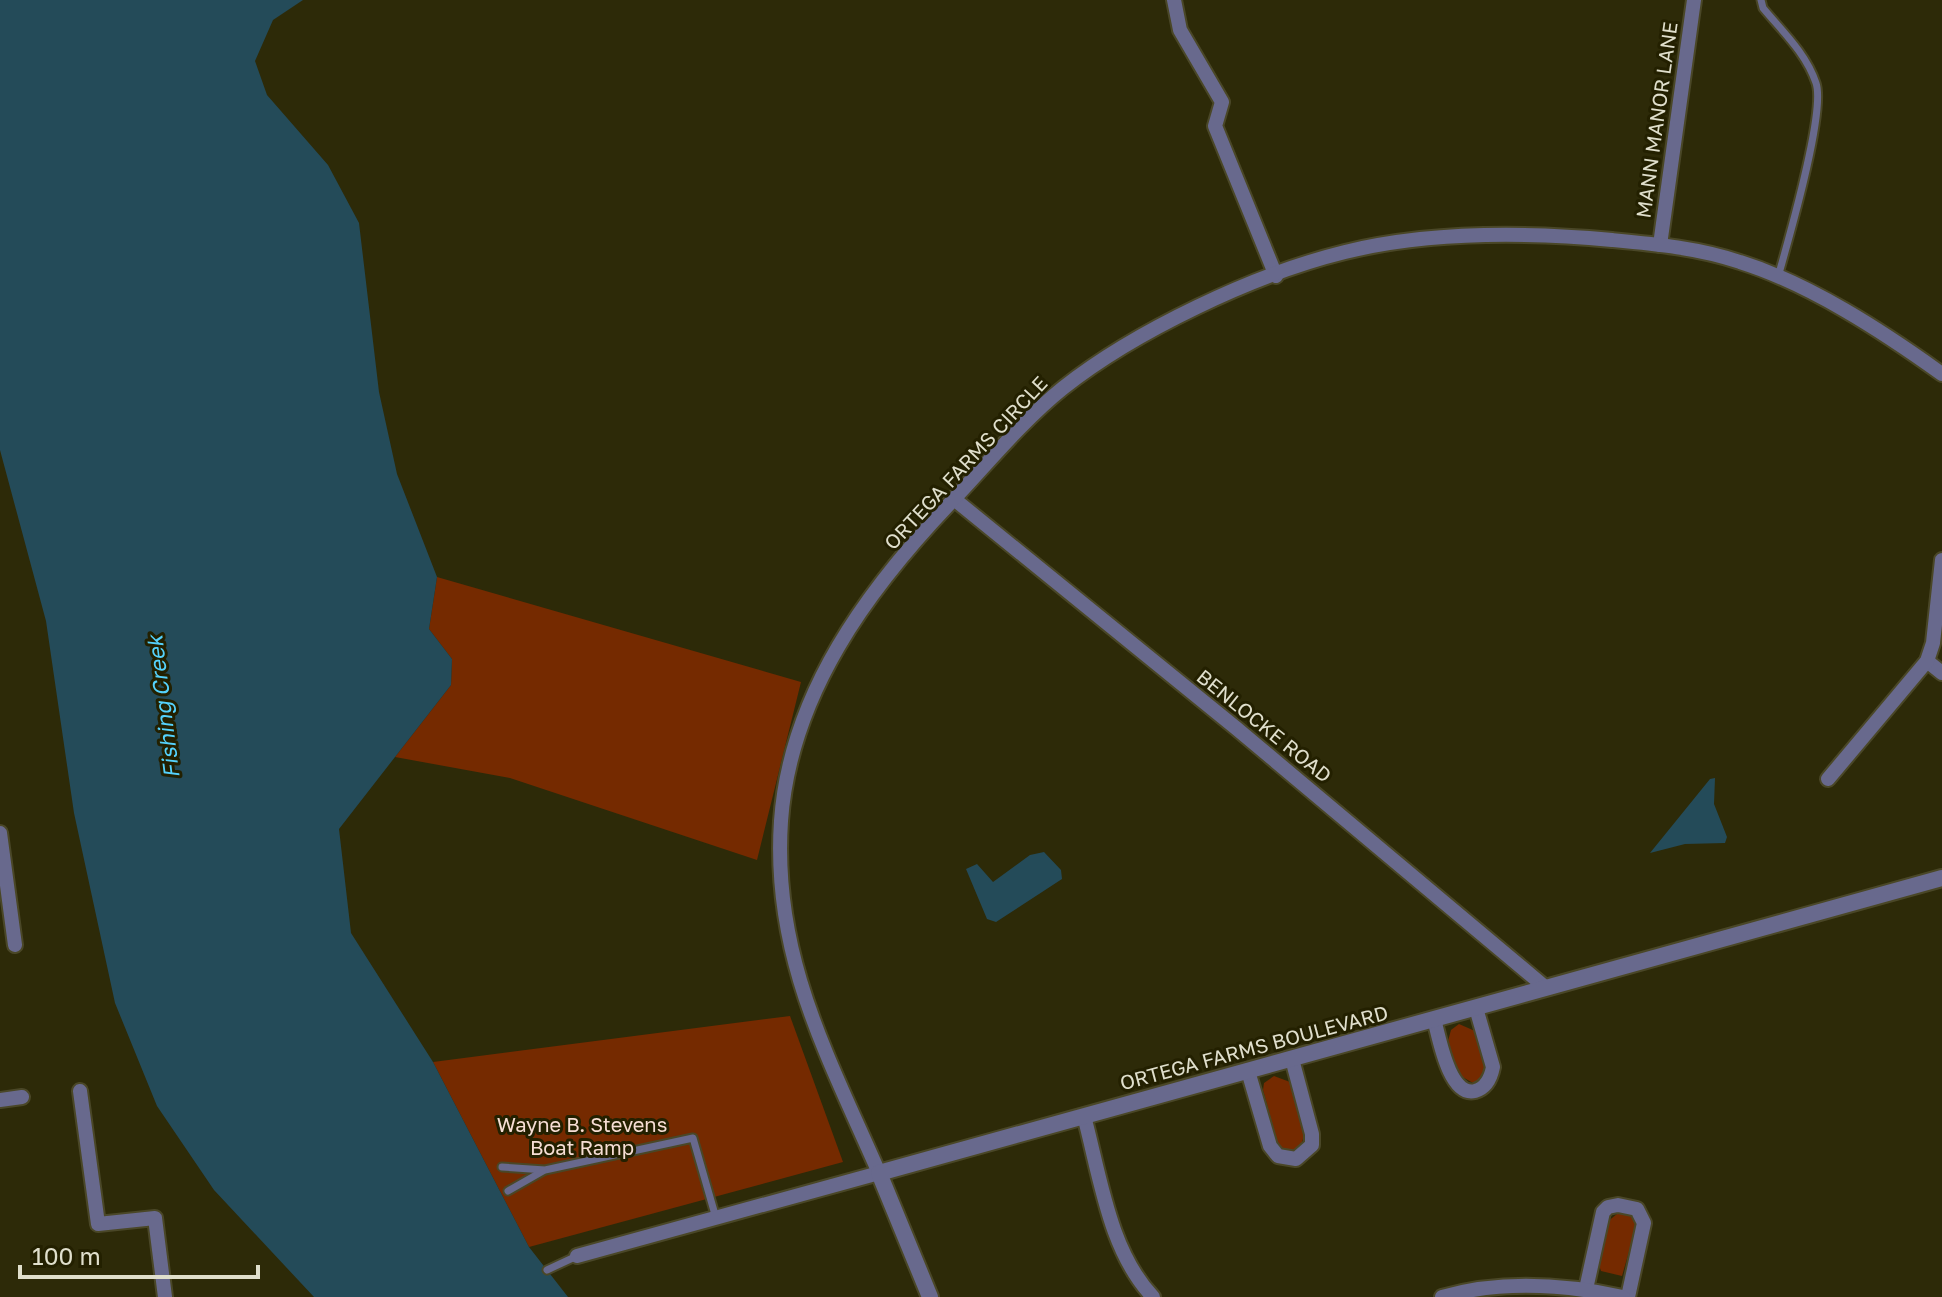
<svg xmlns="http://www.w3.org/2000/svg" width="1942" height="1297" font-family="'Golos Text',sans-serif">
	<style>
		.green { fill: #752a00 }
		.water { fill: #244b59 }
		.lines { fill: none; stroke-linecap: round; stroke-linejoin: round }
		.service-casing { stroke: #4a4727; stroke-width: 11 }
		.minor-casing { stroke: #4a4727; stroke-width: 18 }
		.tertiary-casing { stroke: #4a4727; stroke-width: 20 }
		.service { stroke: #68698d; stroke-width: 7 }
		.minor { stroke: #68698d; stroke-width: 14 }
		.tertiary { stroke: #68698d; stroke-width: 16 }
		.labels { text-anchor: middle; stroke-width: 6; stroke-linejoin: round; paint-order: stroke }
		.street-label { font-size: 20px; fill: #e0dfcc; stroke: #232000 }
		.park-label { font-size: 20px; fill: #f7ded4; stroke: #232000 }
		.water-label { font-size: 22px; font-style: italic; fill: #55d2fc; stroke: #232000 }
	</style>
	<rect width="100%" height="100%" fill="#2d2a08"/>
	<g class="green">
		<polygon points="437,577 801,682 757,860 510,778 395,757 451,685 452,659 429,629"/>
		<polygon points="790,1016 843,1162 529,1247 433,1062"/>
		<polygon points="1459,1024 1475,1031 1486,1069 1482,1079 1473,1083 1459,1075 1448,1041 1451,1030"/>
		<path d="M1274,1076L1290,1082C1296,1103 1321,1157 1282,1150L1278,1144L1263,1090L1264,1083Z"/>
		<polygon points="1622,1210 1629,1211 1637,1224 1622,1276 1601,1271 1599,1265 1607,1222"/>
	</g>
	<g class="water">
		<polygon points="0,0 303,0 273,20 255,61 267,95 328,165 359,223 379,392 397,474 437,577 429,629 452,659 451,685 339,829 351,933 433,1062 529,1247 568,1297 314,1297 214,1190 157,1106 115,1003 74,813 46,621 0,450"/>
		<polygon points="1715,778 1714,804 1727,837 1725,843 1685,844 1650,853 1710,779"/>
		<polygon points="1044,852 1061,870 1062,879 996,922 987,919 966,869 977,864 993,882 1030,855"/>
	</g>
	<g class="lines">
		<defs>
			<g id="service">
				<path d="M1761,0L1763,8C1782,31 1806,53 1816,83C1826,112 1788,241 1778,277"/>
				<polyline points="502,1167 545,1170 693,1138 716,1218"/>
				<polyline points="508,1191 543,1171"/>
				<polyline points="547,1270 577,1256"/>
			</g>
			<g id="minor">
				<polyline points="1174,0 1180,30 1222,102 1215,126 1276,276"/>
				<polyline points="1660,245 1694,0"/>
				<polyline points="954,499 1236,728 1545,987"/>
				<polyline points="1927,661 1942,673"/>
				<polyline points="1828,779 1927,661 1933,643 1942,560"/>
				<polyline points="0,833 15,945"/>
				<path d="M1434,1019C1439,1037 1449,1097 1475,1091C1486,1088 1491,1077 1493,1067L1476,1008"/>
				<polyline points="1248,1071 1270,1146 1278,1156 1296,1159 1312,1145 1312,1134 1292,1059"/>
				<polyline points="80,1091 98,1224 155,1218 165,1297"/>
				<polyline points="0,1100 22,1097"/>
				<path d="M1084,1116C1100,1175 1109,1251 1153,1297"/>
				<path d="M577,1256L879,1173C827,1054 772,955 781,821C790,694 868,589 952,501C988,463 1022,421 1063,388C1135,331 1255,274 1345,252C1431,231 1525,232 1612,240C1655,244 1699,248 1740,262C1810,284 1882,331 1942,374"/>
				<polyline points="1586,1289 1603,1212 1608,1207 1618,1205 1637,1209 1644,1223 1628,1297"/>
				<path d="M1442,1297C1501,1280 1563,1284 1623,1297"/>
			</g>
			<polyline id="tertiary" points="930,1297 879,1173 1942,878"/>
		</defs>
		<use href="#service" class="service-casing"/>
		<use href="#minor" class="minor-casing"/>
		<use href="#tertiary" class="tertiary-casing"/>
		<use href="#service" class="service"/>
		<use href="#minor" class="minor"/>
		<use href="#tertiary" class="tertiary"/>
	</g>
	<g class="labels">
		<g class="street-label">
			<text transform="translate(1657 120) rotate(-82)" y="7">MANN MANOR LANE</text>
			<text transform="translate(966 463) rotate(-47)" y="7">ORTEGA FARMS CIRCLE</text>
			<text transform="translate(1264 726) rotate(39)" y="7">BENLOCKE ROAD</text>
			<text transform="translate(1254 1048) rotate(-15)" y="7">ORTEGA FARMS BOULEVARD</text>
		</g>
		<g class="park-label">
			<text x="582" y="1132">Wayne B. Stevens<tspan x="582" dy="23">Boat Ramp</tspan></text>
		</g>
		<g class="water-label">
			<text transform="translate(163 707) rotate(-97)" y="8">Fishing Creek</text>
		</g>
	</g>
	<path d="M20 1265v12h238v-12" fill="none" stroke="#e0dfcc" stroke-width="4"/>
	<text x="32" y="1265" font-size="24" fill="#e0dfcc" stroke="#232000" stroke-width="6" paint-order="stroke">100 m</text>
</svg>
